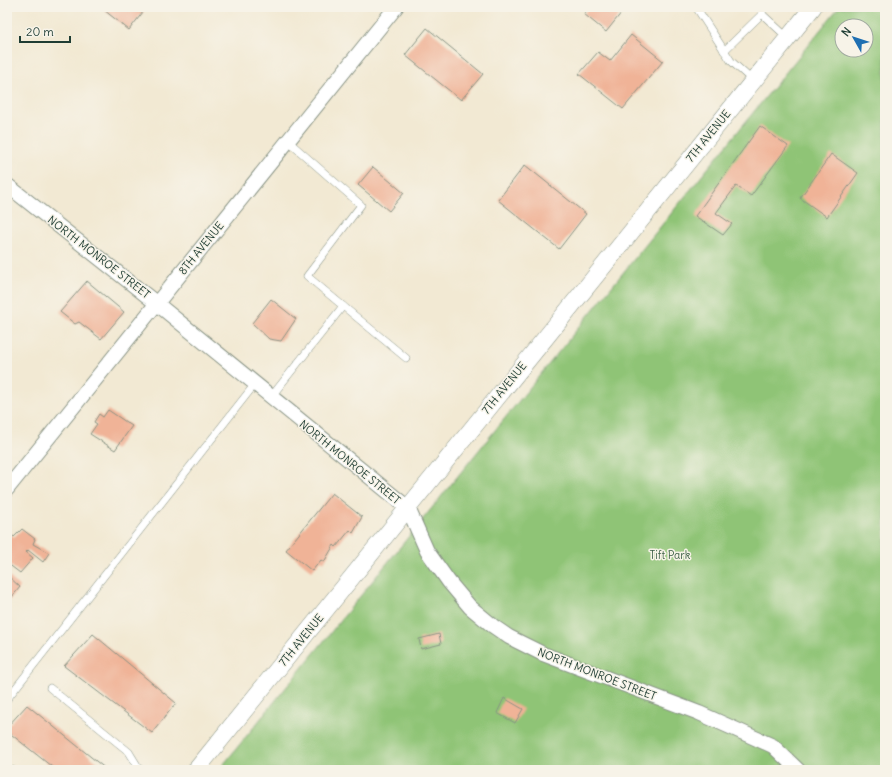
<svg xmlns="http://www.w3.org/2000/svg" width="892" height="777" font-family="Delius,sans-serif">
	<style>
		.green { fill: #8fc476; stroke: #578055; fill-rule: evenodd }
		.building { fill: #f0b397 }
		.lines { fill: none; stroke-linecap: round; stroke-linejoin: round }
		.service-casing { stroke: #889384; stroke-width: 8 }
		.minor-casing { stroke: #889384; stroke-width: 16 }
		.tertiary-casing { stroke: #889384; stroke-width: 18 }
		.service { stroke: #fff; stroke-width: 7 }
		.minor { stroke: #fff; stroke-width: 14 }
		.tertiary { stroke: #fff; stroke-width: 17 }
		.labels { text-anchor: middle; stroke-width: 3; stroke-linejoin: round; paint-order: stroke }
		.street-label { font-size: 11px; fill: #1f3d34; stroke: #f7f3e8 }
		.park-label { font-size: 11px; fill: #3b5f44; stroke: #f7f3e8 }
	</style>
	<rect width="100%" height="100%" fill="#f7f3e8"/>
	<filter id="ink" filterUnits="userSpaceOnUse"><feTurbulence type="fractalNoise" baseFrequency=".025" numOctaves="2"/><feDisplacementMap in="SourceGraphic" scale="8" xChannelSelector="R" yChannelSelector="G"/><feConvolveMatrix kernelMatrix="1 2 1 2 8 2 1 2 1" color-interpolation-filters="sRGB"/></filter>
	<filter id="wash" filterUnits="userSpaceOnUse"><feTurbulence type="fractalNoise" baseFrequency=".012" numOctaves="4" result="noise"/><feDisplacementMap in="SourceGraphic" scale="16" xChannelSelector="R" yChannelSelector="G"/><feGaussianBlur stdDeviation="0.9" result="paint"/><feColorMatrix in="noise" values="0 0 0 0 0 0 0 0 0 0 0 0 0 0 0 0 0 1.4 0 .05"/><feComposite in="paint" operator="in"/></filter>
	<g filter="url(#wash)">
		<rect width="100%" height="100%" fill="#f2e9d3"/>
		<path class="green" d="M839,7H878L885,13V770H219ZM842,26H866V50H842Z"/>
		<g id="blocks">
			<g class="building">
				<polygon points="106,7 147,7 129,30 104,10"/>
				<polygon points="589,7 626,7 606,32 584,14"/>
				<polygon points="427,28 483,74 461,100 405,55"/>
				<polygon points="631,35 663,61 623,109 579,74 598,52 610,61"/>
				<polygon points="760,126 788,146 751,196 736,186 716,213 732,224 723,235 695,216"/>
				<polygon points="831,154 858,173 827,217 800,198"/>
				<polygon points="525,165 586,214 559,249 498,200"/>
				<polygon points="373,167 404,193 389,211 358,185"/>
				<polygon points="87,281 124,312 101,339 79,322 75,324 60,312"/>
				<polygon points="271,299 296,319 281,341 269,339 252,323"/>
				<polygon points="108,410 132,426 115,450 90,434 97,424 94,422 99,414 103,417"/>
				<polygon points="332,493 362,517 353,533 350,530 336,547 334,545 324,562 321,560 312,571 286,550"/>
				<polygon points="22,529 35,539 33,544 49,553 43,562 28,550 26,552 33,558 20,573 7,563 7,538 10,534 14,537"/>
				<polygon points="7,575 20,587 7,603"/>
				<polygon points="93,634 176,703 152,733 64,666"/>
				<polygon points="439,634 441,644 421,649 419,639"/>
				<polygon points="504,698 523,709 515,723 497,713"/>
				<polygon points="27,705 107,770 56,770 7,731 7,727"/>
			</g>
		</g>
	</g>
	<g filter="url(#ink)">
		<use href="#blocks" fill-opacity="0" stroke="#889384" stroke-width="1"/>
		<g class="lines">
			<defs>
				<g id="service">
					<polyline points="696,7 731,61 753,81"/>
					<polyline points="763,7 762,14 788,38"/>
					<polyline points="724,51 762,14"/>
					<polyline points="343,306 406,358"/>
					<polyline points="271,397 343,306 307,276 361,205 288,141"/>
					<polyline points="50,688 129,752 140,770"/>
					<polyline points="7,699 255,384"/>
					<polyline points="10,770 12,770"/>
				</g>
				<g id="minor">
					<polyline points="7,185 156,303 408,508 427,551 449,582 470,607 493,626 509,637 543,654 699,713 773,746 798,770"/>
					<polyline points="7,489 396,7"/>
				</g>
				<polyline id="tertiary" points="196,770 813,7"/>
			</defs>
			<use href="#service" class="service-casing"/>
			<use href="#minor" class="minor-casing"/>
			<use href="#tertiary" class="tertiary-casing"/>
			<use href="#service" class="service"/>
			<use href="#minor" class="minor"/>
			<use href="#tertiary" class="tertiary"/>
		</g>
	</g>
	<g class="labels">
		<g class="street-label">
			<text transform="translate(708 136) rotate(-51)" y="4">7TH AVENUE</text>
			<text transform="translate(201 248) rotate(-51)" y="4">8TH AVENUE</text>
			<text transform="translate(99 257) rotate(38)" y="4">NORTH MONROE STREET</text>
			<text transform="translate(504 388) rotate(-51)" y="4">7TH AVENUE</text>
			<text transform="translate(350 462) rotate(39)" y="4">NORTH MONROE STREET</text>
			<text transform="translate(301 640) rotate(-51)" y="4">7TH AVENUE</text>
			<text transform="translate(597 674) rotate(21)" y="4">NORTH MONROE STREET</text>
		</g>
		<g class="park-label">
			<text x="670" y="559">Tift Park</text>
		</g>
	</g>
	<rect width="892" height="777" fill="none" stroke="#f7f3e8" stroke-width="24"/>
	<g transform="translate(854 38) rotate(309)"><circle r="19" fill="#f7f3e8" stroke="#a1aaa0"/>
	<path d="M0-3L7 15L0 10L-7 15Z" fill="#1f6fb2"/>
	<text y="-6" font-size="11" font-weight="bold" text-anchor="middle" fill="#1f3d34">N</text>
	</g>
	<path d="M20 36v6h50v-6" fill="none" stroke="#1f3d34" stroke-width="2"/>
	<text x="26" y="36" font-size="12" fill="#1f3d34" stroke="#f7f3e8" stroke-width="3" paint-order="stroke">20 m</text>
</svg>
